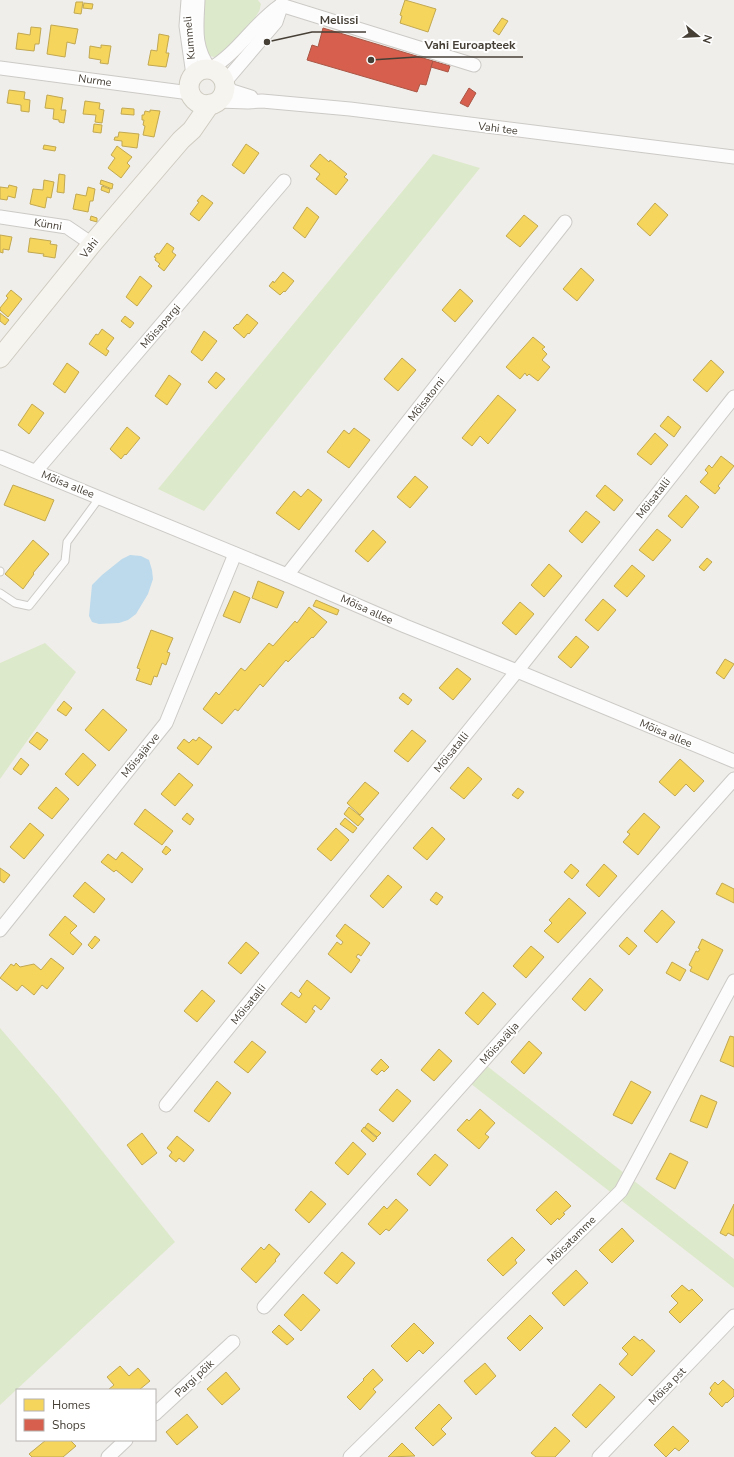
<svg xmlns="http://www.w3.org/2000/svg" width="734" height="1457" font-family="'Nunito Sans',sans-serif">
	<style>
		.green { fill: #dde9cb }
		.water { fill: #bcdaec }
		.homes { fill: #f6d55c; stroke: #c1a851 }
		.shops { fill: #d6604d; stroke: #aa5646 }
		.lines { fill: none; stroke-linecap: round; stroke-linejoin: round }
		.lane-casing { stroke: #cccac6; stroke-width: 9 }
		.street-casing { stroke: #cccac6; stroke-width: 15 }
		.secondary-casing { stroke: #cecbc1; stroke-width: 21 }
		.lane { stroke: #fdfcfc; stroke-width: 7 }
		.street { stroke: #fdfcfc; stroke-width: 13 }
		.secondary { stroke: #f6f4ef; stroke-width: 19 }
		.labels { text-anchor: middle; stroke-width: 4; stroke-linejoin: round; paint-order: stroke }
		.street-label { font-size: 11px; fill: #453f36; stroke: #fff }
		.leader { fill: none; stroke: #453f36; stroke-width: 1.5 }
		.callout-dot { fill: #453f36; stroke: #fff; stroke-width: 1.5 }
		.callout-label { font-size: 12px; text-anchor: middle; font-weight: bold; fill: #453f36; stroke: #fff; stroke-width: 4; stroke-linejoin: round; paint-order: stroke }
	</style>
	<rect width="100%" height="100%" fill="#f0eeea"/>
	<g class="green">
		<path d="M205,0H258L261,4C260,7 260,11 258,13C254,21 223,57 215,57C209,57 206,52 203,48Z"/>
		<polygon points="433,154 480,168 204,511 158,489"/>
		<polygon points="45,643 76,672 0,779 0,663"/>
		<polygon points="0,1028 59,1097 175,1242 0,1405"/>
		<polygon points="482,1062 734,1259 734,1288 466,1080"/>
	</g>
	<polygon class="water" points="130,555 141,556 149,560 152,570 153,579 148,594 136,614 128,620 119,623 99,624 92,622 89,616 92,585 102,575 122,559"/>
	<g class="homes">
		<polygon points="405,0 436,9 428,32 400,23 402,16 400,15"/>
		<polygon points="76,2 83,2 81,14 74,13"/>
		<polygon points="84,3 93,4 92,9 83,8"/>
		<polygon points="502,18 508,21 499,35 493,31"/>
		<polygon points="51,25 78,29 75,44 67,42 65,57 47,54"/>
		<polygon points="31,27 41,28 39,44 35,44 34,51 16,49 18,33 30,35"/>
		<polygon points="159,34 169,36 166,53 169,53 166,67 148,65 151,50 157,51"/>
		<polygon points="101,45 111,46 108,64 100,63 101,60 89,58 90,46 101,48"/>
		<polygon points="9,90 25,92 24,99 30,100 29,112 21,111 21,105 7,103"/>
		<polygon points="47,95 63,98 61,110 66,110 64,123 59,122 59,120 53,119 54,109 45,108"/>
		<polygon points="85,101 100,103 99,109 104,110 102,123 95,122 96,115 83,114"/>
		<polygon points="122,108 134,109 134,115 121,114"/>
		<polygon points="150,110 160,111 154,137 143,135 145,126 143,125 144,120 142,120 142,115 144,115 145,111 150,112"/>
		<polygon points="94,124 102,125 101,133 93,132"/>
		<polygon points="119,132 139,134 137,148 122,146 122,141 114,140 115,137 118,137"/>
		<polygon points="246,144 259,153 244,174 232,165"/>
		<polygon points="44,145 56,147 55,151 43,149"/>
		<polygon points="117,146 132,157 127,163 130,166 121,178 108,168 115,158 111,155"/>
		<polygon points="320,154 329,162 330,160 347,174 344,177 348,180 336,195 316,179 320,174 310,166"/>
		<polygon points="59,174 65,175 64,193 57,192"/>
		<polygon points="44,180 54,182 51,198 47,197 45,208 30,204 33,189 43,190"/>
		<polygon points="101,180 113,184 112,189 100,184"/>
		<polygon points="9,185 17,187 15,198 8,196 7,200 0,199 0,187 8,188"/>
		<polygon points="102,186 110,189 109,193 101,190"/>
		<polygon points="88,187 95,189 93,201 90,201 88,212 73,209 76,194 86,196"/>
		<polygon points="202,195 213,203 199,221 190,214 199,202 197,201"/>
		<polygon points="655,203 668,215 650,236 637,224"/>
		<polygon points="307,207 319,217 305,238 293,228"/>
		<polygon points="524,215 538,226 520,247 506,236"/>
		<polygon points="91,216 97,218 97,222 90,220"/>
		<polygon points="0,235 12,237 9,250 3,249 3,253 0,252"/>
		<polygon points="30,238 51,241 50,244 57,245 55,258 43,256 44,254 28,252"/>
		<polygon points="167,243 174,248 172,252 176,255 164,271 158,266 160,264 155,260 156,258 154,257 157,253 159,254"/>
		<polygon points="581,268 594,280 577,301 563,289"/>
		<polygon points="283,272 294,281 285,292 284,291 280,295 269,286 273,281 274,283"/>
		<polygon points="140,276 152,286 137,306 126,297"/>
		<polygon points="460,289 473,301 455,322 442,310"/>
		<polygon points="11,290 22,299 8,317 0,310 0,308 8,298 6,296"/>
		<polygon points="0,313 9,320 5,325 0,321"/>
		<polygon points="247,314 258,323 249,334 248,333 244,338 233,328 237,324 238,325"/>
		<polygon points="125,316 134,323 130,328 121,321"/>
		<polygon points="102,329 114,338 106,349 109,351 106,356 89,344 96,334 98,335"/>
		<polygon points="204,331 217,341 202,361 191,352"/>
		<polygon points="533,337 545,347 542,349 547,354 542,360 550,367 538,381 529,374 527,376 525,373 520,379 506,367"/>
		<polygon points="402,358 416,370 398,391 384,379"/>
		<polygon points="711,360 724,372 707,392 693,380"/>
		<polygon points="67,363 79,372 65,393 53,384"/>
		<polygon points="216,372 225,379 216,389 208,382"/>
		<polygon points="169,375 181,384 167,405 155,396"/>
		<polygon points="498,395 516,410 488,444 480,436 472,446 462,438"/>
		<polygon points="32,404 44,413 29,434 18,425"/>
		<polygon points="668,416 681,427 674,437 660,426"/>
		<polygon points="127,427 140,438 126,455 125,454 121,459 110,449"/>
		<polygon points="354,428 370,440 349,468 327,452 344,430 349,434"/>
		<polygon points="655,433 668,445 651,465 637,454"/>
		<polygon points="721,456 734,466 718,486 720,488 715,494 700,482 708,473 705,470 709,465 712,468"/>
		<polygon points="415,476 428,487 410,508 397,497"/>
		<polygon points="13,485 54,500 45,521 4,505"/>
		<polygon points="605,485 623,500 614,511 596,496"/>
		<polygon points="308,489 322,500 299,530 276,513 294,491 301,497"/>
		<polygon points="686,495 699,507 682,528 668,516"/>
		<polygon points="586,511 600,522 582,543 569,531"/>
		<polygon points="657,529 671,540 653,561 639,550"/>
		<polygon points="373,530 386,542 368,562 355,551"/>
		<polygon points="33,540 49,554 33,573 34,574 23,589 5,574"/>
		<polygon points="707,558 712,562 704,571 699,567"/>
		<polygon points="549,564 562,576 544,597 531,585"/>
		<polygon points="632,565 645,576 627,597 614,586"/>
		<polygon points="258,581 284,592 277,608 252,598"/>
		<polygon points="234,591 250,598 240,623 223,616"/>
		<polygon points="603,599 616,610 598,631 585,620"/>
		<polygon points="316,600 339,610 337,615 313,606"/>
		<polygon points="520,602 534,614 516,635 502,623"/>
		<polygon points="309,607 327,622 313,638 312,637 288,662 286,660 263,687 260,684 238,711 235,709 222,724 203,709 216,692 219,695 241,668 245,671 269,643 273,646 295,621 297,623"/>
		<polygon points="151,630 173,638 167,652 170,653 166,665 162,663 157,677 154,676 151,685 136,680 140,669 137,668"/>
		<polygon points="576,636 589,647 571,668 558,657"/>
		<polygon points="725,659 734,664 724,679 716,673"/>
		<polygon points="457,668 471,679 453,700 439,688"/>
		<polygon points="403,693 412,700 408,705 399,698"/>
		<polygon points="64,701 72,708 66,716 57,710"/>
		<polygon points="103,709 127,730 109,751 85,730"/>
		<polygon points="412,730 426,741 408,762 394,751"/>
		<polygon points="37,732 48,740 40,750 29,742"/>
		<polygon points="199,737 212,747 198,765 177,748 184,739 189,743 193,739 196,741"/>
		<polygon points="83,753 96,765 78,786 65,774"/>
		<polygon points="21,758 29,765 21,775 13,769"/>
		<polygon points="680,759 704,781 694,792 686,784 675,796 659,782"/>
		<polygon points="468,767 482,779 464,799 450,788"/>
		<polygon points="179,773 193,785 175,806 161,794"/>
		<polygon points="365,782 379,793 360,815 347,803"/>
		<polygon points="56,787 69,799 52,819 38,808"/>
		<polygon points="518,788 524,792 518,799 512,795"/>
		<polygon points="349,807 364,819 358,826 344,814"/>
		<polygon points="145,809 173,831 162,845 134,824"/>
		<polygon points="187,813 194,819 190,825 182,819"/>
		<polygon points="644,813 660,827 638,855 623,842 630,834 627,832"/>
		<polygon points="345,818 357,828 353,833 340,824"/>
		<polygon points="30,823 44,835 24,859 10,847"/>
		<polygon points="432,827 445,839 427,860 413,848"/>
		<polygon points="336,828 349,840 331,861 317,849"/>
		<polygon points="166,846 171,850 166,855 162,852"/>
		<polygon points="122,852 143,869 132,883 116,870 114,872 101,862 108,854 116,860"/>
		<polygon points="571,864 579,871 572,879 564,872"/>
		<polygon points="604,864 617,876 599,897 586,885"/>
		<polygon points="0,868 10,875 4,883 0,880"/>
		<polygon points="388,875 402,887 383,908 370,896"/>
		<polygon points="85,882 105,899 94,913 73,896"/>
		<polygon points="722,883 734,889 734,903 716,894"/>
		<polygon points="436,892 443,897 437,905 430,900"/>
		<polygon points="569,898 586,913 558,943 544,931 552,923 549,920"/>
		<polygon points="662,910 675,922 657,943 644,931"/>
		<polygon points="65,916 77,926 70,933 82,944 73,955 49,935"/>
		<polygon points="345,924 370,943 361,956 358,954 356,957 360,960 351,973 328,954 337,942 341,945 343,942 336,936"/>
		<polygon points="95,936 100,940 92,949 88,945"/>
		<polygon points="627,937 637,946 629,955 619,946"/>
		<polygon points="702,939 723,950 708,980 690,971 692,967 689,965 696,951 698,952 700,949 698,948"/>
		<polygon points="246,942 259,953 241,974 228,963"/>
		<polygon points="531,946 544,957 526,978 513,966"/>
		<polygon points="51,958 64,968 47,989 42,985 34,995 22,985 17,991 0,978 11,964 14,966 16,963 20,967 34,964 41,970"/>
		<polygon points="672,962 686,970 680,981 666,973"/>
		<polygon points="590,978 603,990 585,1011 572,999"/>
		<polygon points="307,980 330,998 321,1010 315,1005 312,1009 315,1011 306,1023 281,1004 291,992 299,998 302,994 299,991"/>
		<polygon points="202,990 215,1001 197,1022 184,1011"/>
		<polygon points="483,992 496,1004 478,1025 465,1013"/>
		<polygon points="730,1036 734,1037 734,1067 720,1061"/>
		<polygon points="252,1041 266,1052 248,1073 234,1062"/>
		<polygon points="529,1041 542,1053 524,1074 511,1062"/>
		<polygon points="439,1049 452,1061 434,1081 421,1070"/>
		<polygon points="381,1059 389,1067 384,1072 382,1070 377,1075 371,1070"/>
		<polygon points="217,1081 231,1093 209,1122 194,1111"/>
		<polygon points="631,1081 651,1092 632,1124 613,1115"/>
		<polygon points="397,1089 411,1101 393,1122 379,1110"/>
		<polygon points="701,1095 717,1102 707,1128 690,1121"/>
		<polygon points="480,1109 495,1123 485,1134 489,1137 479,1149 457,1130 467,1119 469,1121"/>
		<polygon points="368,1123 381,1133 377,1137 365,1127"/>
		<polygon points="364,1127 377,1138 373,1142 361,1131"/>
		<polygon points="142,1133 157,1153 142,1165 127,1145"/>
		<polygon points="177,1136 194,1150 184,1162 179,1158 176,1162 169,1156 172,1152 167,1148"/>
		<polygon points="353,1142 366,1154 348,1175 335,1163"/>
		<polygon points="670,1153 688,1162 675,1189 656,1179"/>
		<polygon points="435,1154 448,1165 430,1186 417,1174"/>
		<polygon points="311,1191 326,1204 309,1223 295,1210"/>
		<polygon points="556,1191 571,1206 563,1213 565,1214 559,1220 558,1218 551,1225 536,1210"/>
		<polygon points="396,1199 408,1210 389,1231 386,1229 380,1235 368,1224 384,1206 387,1209"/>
		<polygon points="734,1204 734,1236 728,1233 726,1236 720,1233"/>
		<polygon points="622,1228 634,1241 612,1263 599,1250"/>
		<polygon points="512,1237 525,1250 515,1260 517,1263 503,1276 487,1260"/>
		<polygon points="269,1244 280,1254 275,1260 276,1261 256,1283 241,1269 261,1247 264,1250"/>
		<polygon points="342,1252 355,1263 337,1284 324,1273"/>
		<polygon points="576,1270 588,1283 564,1306 552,1293"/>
		<polygon points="682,1285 689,1291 692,1289 703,1300 680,1323 669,1312 678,1303 671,1296"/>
		<polygon points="303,1294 320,1310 301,1331 284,1315"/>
		<polygon points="530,1315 543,1328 520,1351 507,1338"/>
		<polygon points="414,1323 434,1343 423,1354 419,1350 407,1362 391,1346"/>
		<polygon points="279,1325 294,1339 287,1345 272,1332"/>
		<polygon points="634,1336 640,1341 642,1339 655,1351 632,1376 619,1364 628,1354 622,1348"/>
		<polygon points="485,1363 496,1376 476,1395 464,1381"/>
		<polygon points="120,1366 129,1376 138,1368 150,1381 139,1390 108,1390 114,1385 107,1377"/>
		<polygon points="373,1369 383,1380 373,1389 376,1392 360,1410 347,1397 364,1380 363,1379"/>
		<polygon points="226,1372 240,1389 222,1405 207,1389"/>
		<polygon points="723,1380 734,1390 734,1396 727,1403 726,1402 722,1407 709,1394 712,1390 710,1388 715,1382 718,1385"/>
		<polygon points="600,1384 615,1397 586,1428 572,1415"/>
		<polygon points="439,1404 452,1418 441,1429 446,1434 433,1446 415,1428"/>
		<polygon points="187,1414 198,1427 177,1445 166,1432"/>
		<polygon points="673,1426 689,1441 679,1451 675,1448 666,1457 654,1445"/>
		<polygon points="555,1427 570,1441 555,1457 536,1457 531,1453"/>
		<polygon points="46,1440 70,1440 76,1446 63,1457 32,1457 29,1454"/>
		<polygon points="402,1443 415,1456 388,1457"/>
	</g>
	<g class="shops">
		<polygon points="323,28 433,61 426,85 420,84 417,92 307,60 312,45 318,47"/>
		<polygon points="433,61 450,66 448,72 431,67"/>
		<polygon points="469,88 476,93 468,107 460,103"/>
	</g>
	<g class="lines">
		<defs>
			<g id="lane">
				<polyline points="0,571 0,572"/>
				<polyline points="0,593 15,603 29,606 65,561 67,542 100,497"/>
			</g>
			<g id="street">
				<polyline points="188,0 186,26 193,75"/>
				<path d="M198,0C197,26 193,47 210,69C238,53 254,23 281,5"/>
				<polyline points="281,5 474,65"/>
				<polyline points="0,68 190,93"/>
				<polyline points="251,97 232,91 224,83 276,22 282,4"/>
				<polyline points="218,101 248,102 262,101 350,109 734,157"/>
				<polyline points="0,217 67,227 92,244"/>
				<polyline points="0,457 287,575 405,626 517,671 734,761"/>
				<polyline points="36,471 284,181"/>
				<polyline points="287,575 565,222"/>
				<polyline points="0,930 166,723 235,554"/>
				<polyline points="166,1105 517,671 734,397"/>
				<polyline points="264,1307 734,779"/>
				<polyline points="155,1414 233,1342"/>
				<polyline points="108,1457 126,1440"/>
				<polyline points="350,1457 621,1191 734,981"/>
				<polyline points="599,1457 734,1316"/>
			</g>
			<g id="secondary">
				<circle cx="207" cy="87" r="18"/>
				<polyline points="0,358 92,244 181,140 192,130 210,104"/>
			</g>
		</defs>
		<use href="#lane" class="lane-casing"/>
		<use href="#street" class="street-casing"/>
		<use href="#secondary" class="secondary-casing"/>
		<use href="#lane" class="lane"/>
		<use href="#street" class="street"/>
		<use href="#secondary" class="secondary"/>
	</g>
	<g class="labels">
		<g class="street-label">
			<text transform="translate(189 38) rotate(-95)" y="4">Kummeli</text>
			<text transform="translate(95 80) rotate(8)" y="4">Nurme</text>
			<text transform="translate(498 128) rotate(7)" y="4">Vahi tee</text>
			<text transform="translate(48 224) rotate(9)" y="4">Künni</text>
			<text transform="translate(89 248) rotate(-51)" y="4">Vahi</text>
			<text transform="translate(160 326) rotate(-49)" y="4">Mõisapargi</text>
			<text transform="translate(426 399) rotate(-52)" y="4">Mõisatorni</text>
			<text transform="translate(68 484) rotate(22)" y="4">Mõisa allee</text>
			<text transform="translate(653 498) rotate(-52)" y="4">Mõisatalli</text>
			<text transform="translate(367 609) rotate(24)" y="4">Mõisa allee</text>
			<text transform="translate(666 733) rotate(23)" y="4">Mõisa allee</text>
			<text transform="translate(451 752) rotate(-51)" y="4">Mõisatalli</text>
			<text transform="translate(140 755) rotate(-51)" y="4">Mõisajärve</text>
			<text transform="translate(248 1004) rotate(-51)" y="4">Mõisatalli</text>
			<text transform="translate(499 1043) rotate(-48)" y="4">Mõisavälja</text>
			<text transform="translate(571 1240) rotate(-45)" y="4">Mõisatamme</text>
			<text transform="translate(194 1378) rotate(-43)" y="4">Pargi põik</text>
			<text transform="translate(667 1386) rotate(-46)" y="4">Mõisa pst</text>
		</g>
	</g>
	<path class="leader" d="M267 42L312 32H366M371 60L416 57H523"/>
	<g class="callout-dot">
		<circle cx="267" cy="42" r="4"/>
		<circle cx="371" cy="60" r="4"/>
	</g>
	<g class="callout-label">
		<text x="339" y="24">Melissi</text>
		<text x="470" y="49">Vahi Euroapteek</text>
	</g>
	<rect x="16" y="1389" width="140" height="52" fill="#ffffff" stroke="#b5b2af"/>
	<rect x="24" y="1399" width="20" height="12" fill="#f6d55c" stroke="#b5b2af"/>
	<text x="52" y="1409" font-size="12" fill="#453f36">Homes</text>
	<rect x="24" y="1419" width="20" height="12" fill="#d6604d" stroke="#b5b2af"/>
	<text x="52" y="1429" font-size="12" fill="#453f36">Shops</text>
	<g transform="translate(698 36) rotate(108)" stroke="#ffffff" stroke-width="3" paint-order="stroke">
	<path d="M0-3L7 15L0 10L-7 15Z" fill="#453f36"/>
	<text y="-6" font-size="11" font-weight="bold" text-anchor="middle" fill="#453f36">N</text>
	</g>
</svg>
